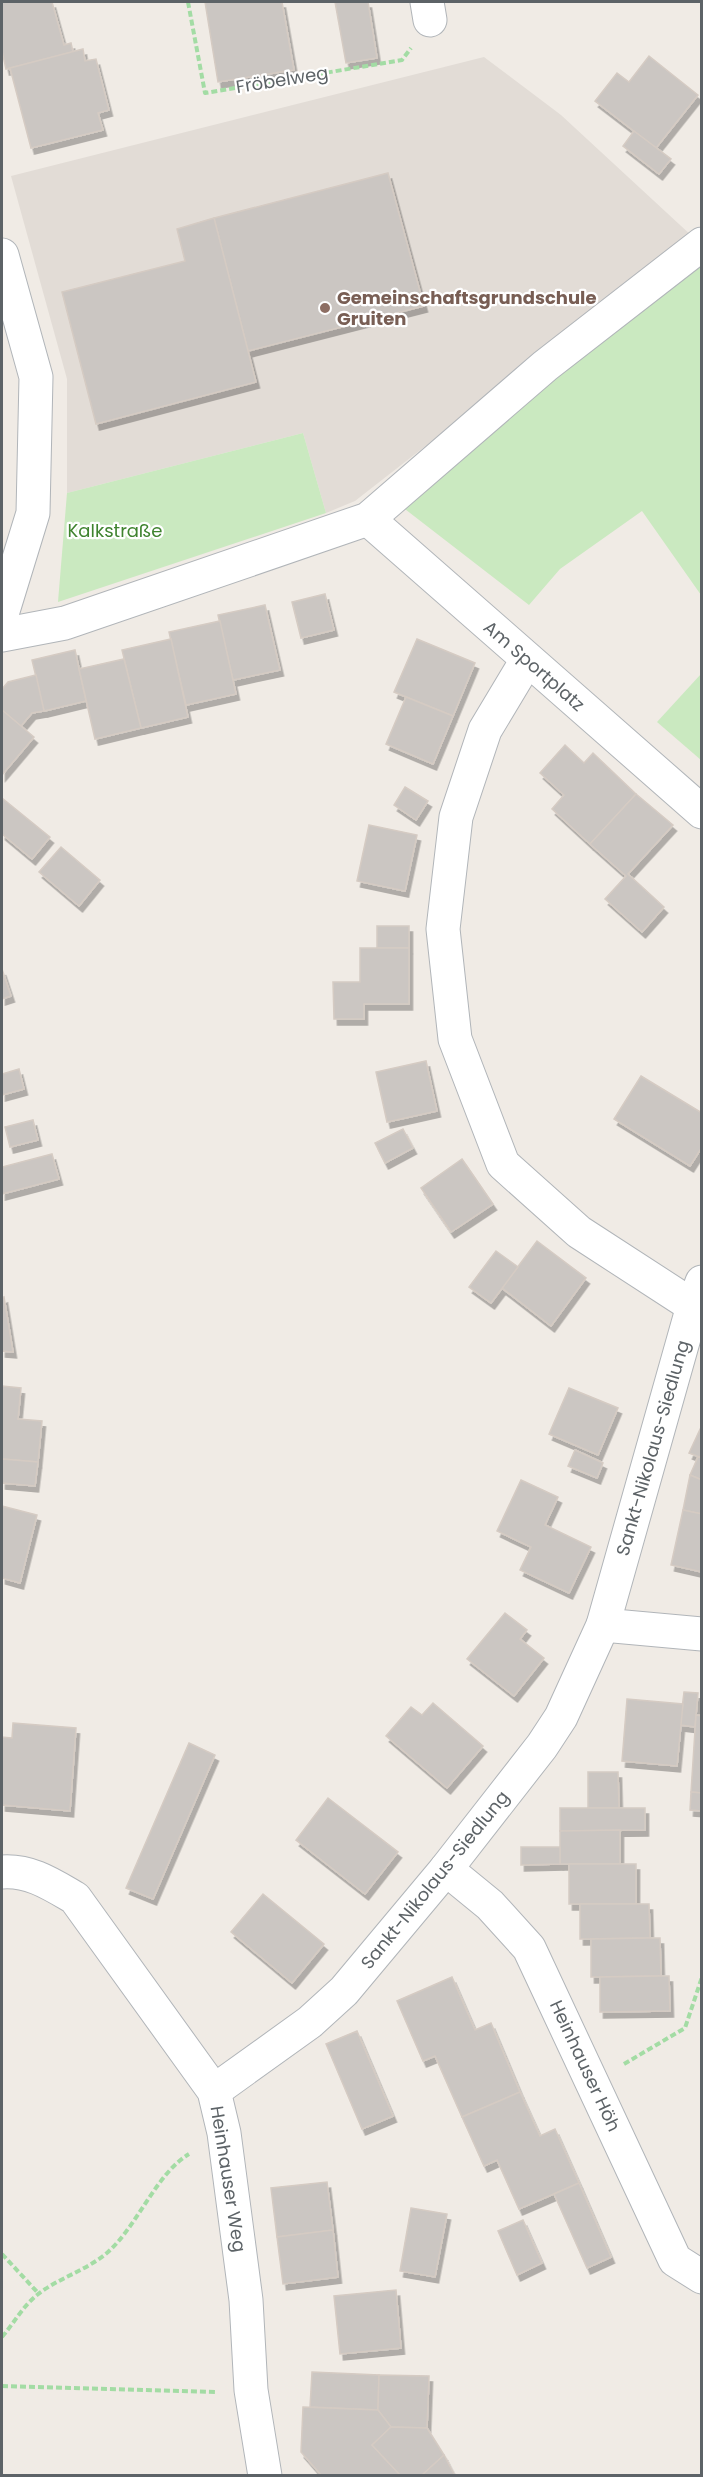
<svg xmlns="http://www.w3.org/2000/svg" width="703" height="2477" font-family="Poppins,sans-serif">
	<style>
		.education { fill: #e2dcd6 }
		.green { fill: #cae9c0 }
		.building { fill: #cbc6c2; stroke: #d5cbc3; stroke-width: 1.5; filter: url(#shadow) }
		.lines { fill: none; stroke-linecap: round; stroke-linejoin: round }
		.minor-casing { stroke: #b1b5b9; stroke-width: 35 }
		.path { stroke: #a3dca4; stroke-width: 4; stroke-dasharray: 6 3; stroke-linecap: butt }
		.minor { stroke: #fff; stroke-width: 33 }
		.education-dot { fill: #8d6e63; stroke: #fff; stroke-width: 2 }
		.labels { text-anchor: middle; stroke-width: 4.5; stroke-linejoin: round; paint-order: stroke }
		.street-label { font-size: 18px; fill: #5d6367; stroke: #fff }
		.education-label { font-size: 18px; font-weight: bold; fill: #785e54; stroke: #fff; text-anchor: start }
		.park-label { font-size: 18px; fill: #3f832f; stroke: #fff }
	</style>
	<defs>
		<filter id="shadow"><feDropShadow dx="3.5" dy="6" stdDeviation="0" flood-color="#0004"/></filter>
	</defs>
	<rect width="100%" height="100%" fill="#f0ebe5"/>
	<polygon class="education" points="484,57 561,115 693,237 355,501 326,513 303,433 67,493 67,379 11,176"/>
	<g class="green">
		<polygon points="701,259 701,595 642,511 560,569 529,605 401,506 511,413"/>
		<polygon points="303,433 326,513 58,602 67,493"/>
		<polygon points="701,674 701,760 657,722"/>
	</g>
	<g class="building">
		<polygon points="2,2 52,2 64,45 71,43 73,52 6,69 2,51"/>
		<polygon points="205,2 282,2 294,70 218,82"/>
		<polygon points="335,2 368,2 377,58 346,63"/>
		<polygon points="83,49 85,61 96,59 109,110 98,113 103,130 31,148 10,68"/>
		<polygon points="649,56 698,95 656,148 595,101 617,73 629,82"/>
		<polygon points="634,131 671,159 659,174 623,146"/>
		<polygon points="388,173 424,306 248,351 214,218"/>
		<polygon points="214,218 256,382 96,424 62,292 185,261 177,229"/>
		<polygon points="325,594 334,630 301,638 292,602"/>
		<polygon points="265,605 280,670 233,680 218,615"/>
		<polygon points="220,621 236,694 186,705 169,632"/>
		<polygon points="171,639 188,717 141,728 122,650"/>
		<polygon points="417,639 475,663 453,716 394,692"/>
		<polygon points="75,650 86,701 44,711 32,660"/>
		<polygon points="124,659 141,728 95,739 79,669"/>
		<polygon points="36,675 44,711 32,713 21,726 2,710 2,689 8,682"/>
		<polygon points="406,697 453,716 433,764 386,744"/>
		<polygon points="2,710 34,737 2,775"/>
		<polygon points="565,745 584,763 593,753 636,794 590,844 552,809 564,795 540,773"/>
		<polygon points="405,787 428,801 416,820 394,805"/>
		<polygon points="636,794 673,825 628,874 664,907 642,932 605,899 626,876 590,844"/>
		<polygon points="2,798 50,837 32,859 2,834"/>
		<polygon points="369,825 417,835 405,891 357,881"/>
		<polygon points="61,847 100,880 79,906 39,872"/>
		<rect x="377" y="926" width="32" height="22"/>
		<polygon points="360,948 409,948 409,1004 364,1004 364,1019 334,1019 333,982 360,982"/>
		<polygon points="2,969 11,996 2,999"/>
		<polygon points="426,1061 437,1111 387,1122 376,1072"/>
		<polygon points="19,1069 24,1089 2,1095 2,1074"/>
		<polygon points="641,1076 702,1113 702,1147 690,1166 614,1119"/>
		<polygon points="33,1120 38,1140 10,1147 5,1127"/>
		<polygon points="403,1129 413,1148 385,1163 375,1143"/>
		<polygon points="52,1154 59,1179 2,1194 2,1167"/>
		<polygon points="462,1159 493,1204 451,1232 421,1188"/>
		<polygon points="537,1241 586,1278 551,1326 502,1288"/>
		<polygon points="496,1251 518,1267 491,1303 469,1287"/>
		<polygon points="4,1297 13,1352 2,1351 2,1298"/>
		<polygon points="2,1386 21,1388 18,1419 42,1421 38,1462 2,1459"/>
		<polygon points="569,1388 618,1408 598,1455 549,1434"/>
		<polygon points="702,1425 702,1458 689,1453"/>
		<polygon points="575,1450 603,1463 597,1478 568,1466"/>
		<polygon points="698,1457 702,1458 702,1480 690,1475"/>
		<polygon points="2,1459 38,1462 35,1486 2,1483"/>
		<polygon points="690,1475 702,1480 702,1514 683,1510"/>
		<polygon points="521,1480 558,1497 545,1525 591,1547 569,1593 520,1570 531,1547 497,1531"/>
		<polygon points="2,1506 37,1515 20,1583 2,1578"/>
		<polygon points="683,1510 702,1514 702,1572 671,1565"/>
		<polygon points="505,1613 527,1630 520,1639 544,1658 514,1696 467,1659"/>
		<polygon points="684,1692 698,1693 695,1727 680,1725"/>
		<polygon points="627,1699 683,1704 677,1766 622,1761"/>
		<polygon points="433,1703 483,1746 447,1788 386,1736 411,1707 422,1715"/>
		<polygon points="696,1715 702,1716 702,1793 691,1792"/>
		<polygon points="13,1723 76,1728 70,1811 2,1805 2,1737 12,1738"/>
		<polygon points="189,1743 215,1755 153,1899 126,1888"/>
		<polygon points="588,1772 618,1772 619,1808 588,1808"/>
		<polygon points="691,1792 702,1793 702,1811 690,1810"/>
		<polygon points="328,1798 398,1852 365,1894 296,1840"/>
		<polygon points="560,1808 645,1808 645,1830 560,1831"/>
		<polygon points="620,1830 620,1864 560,1864 560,1831"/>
		<polygon points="521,1847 560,1847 560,1864 521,1865"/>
		<rect x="569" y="1864" width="67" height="40"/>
		<polygon points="263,1894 324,1944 292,1983 231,1932"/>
		<polygon points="580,1904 649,1904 650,1938 580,1939"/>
		<polygon points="650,1938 660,1938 661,1976 591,1977 591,1939"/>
		<polygon points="661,1976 669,1976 670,2011 600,2012 600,1977"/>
		<polygon points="452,1977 475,2030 491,2023 520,2092 462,2117 435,2056 423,2061 397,2001"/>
		<polygon points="357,2031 393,2116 362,2129 326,2044"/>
		<polygon points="520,2092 540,2136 555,2129 579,2183 519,2209 497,2160 484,2166 462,2117"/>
		<polygon points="327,2182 333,2230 277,2237 271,2188"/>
		<polygon points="579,2183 611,2257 587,2268 554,2194"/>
		<polygon points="411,2208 447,2214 435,2277 400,2271"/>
		<polygon points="523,2220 542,2263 517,2275 498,2231"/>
		<polygon points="333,2230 338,2277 283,2284 277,2237"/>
		<polygon points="396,2290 401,2348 340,2354 334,2296"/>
		<polygon points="312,2372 379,2375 378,2410 310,2407"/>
		<polygon points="379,2375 429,2376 427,2428 391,2427 378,2410"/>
		<polygon points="303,2407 378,2410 391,2427 372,2445 401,2476 322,2476 301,2452"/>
		<polygon points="391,2427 427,2428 444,2455 421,2476 401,2476 372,2445"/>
		<polygon points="444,2455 455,2476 421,2476"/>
	</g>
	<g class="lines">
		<defs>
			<g id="minor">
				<polyline points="427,2 430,20"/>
				<polyline points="2,255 36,377 33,513 2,614"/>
				<polyline points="368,519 702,812"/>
				<polyline points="2,635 65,623 368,519 545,366 702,244"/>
				<polyline points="527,660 485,730 456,817 443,929 455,1039 503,1164 579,1232 693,1306"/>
				<polyline points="603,1625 702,1634"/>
				<polyline points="446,1869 490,1905 529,1948 675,2260 702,2277"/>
				<path d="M2,1872C30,1870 51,1884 75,1898L214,2091L224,2133L246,2300L251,2390L265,2476"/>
				<polyline points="214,2091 310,2022 344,1991 446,1869 542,1746 561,1717 603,1625 693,1306 702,1282"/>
			</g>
		</defs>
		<use href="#minor" class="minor-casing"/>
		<g class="path">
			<polyline points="188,2 205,93 402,60 411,48"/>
			<polyline points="624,2064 685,2028 702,1977"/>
			<polyline points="2,2254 39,2294"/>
			<path d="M2,2337C14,2323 23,2306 37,2295C58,2278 86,2271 108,2252C138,2225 156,2174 189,2154"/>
			<polyline points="2,2386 217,2392"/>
		</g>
		<use href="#minor" class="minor"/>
	</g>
	<circle class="education-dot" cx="325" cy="308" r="6"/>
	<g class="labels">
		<g class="street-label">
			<text transform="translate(282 80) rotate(-9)" y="6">Fröbelweg</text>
			<text transform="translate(534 666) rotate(41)" y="6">Am Sportplatz</text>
			<text transform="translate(653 1448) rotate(-74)" y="6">Sankt-Nikolaus-Siedlung</text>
			<text transform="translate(435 1880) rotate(-51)" y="6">Sankt-Nikolaus-Siedlung</text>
			<text transform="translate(585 2066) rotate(65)" y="6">Heinhauser Höh</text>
			<text transform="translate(228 2179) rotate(81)" y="6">Heinhauser Weg</text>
		</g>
		<g class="education-label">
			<text x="337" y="304">Gemeinschaftsgrundschule<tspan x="337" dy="21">Gruiten</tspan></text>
		</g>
		<g class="park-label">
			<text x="115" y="537">Kalkstraße</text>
		</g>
	</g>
	<rect width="703" height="2477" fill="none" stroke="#5d6367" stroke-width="6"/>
</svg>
